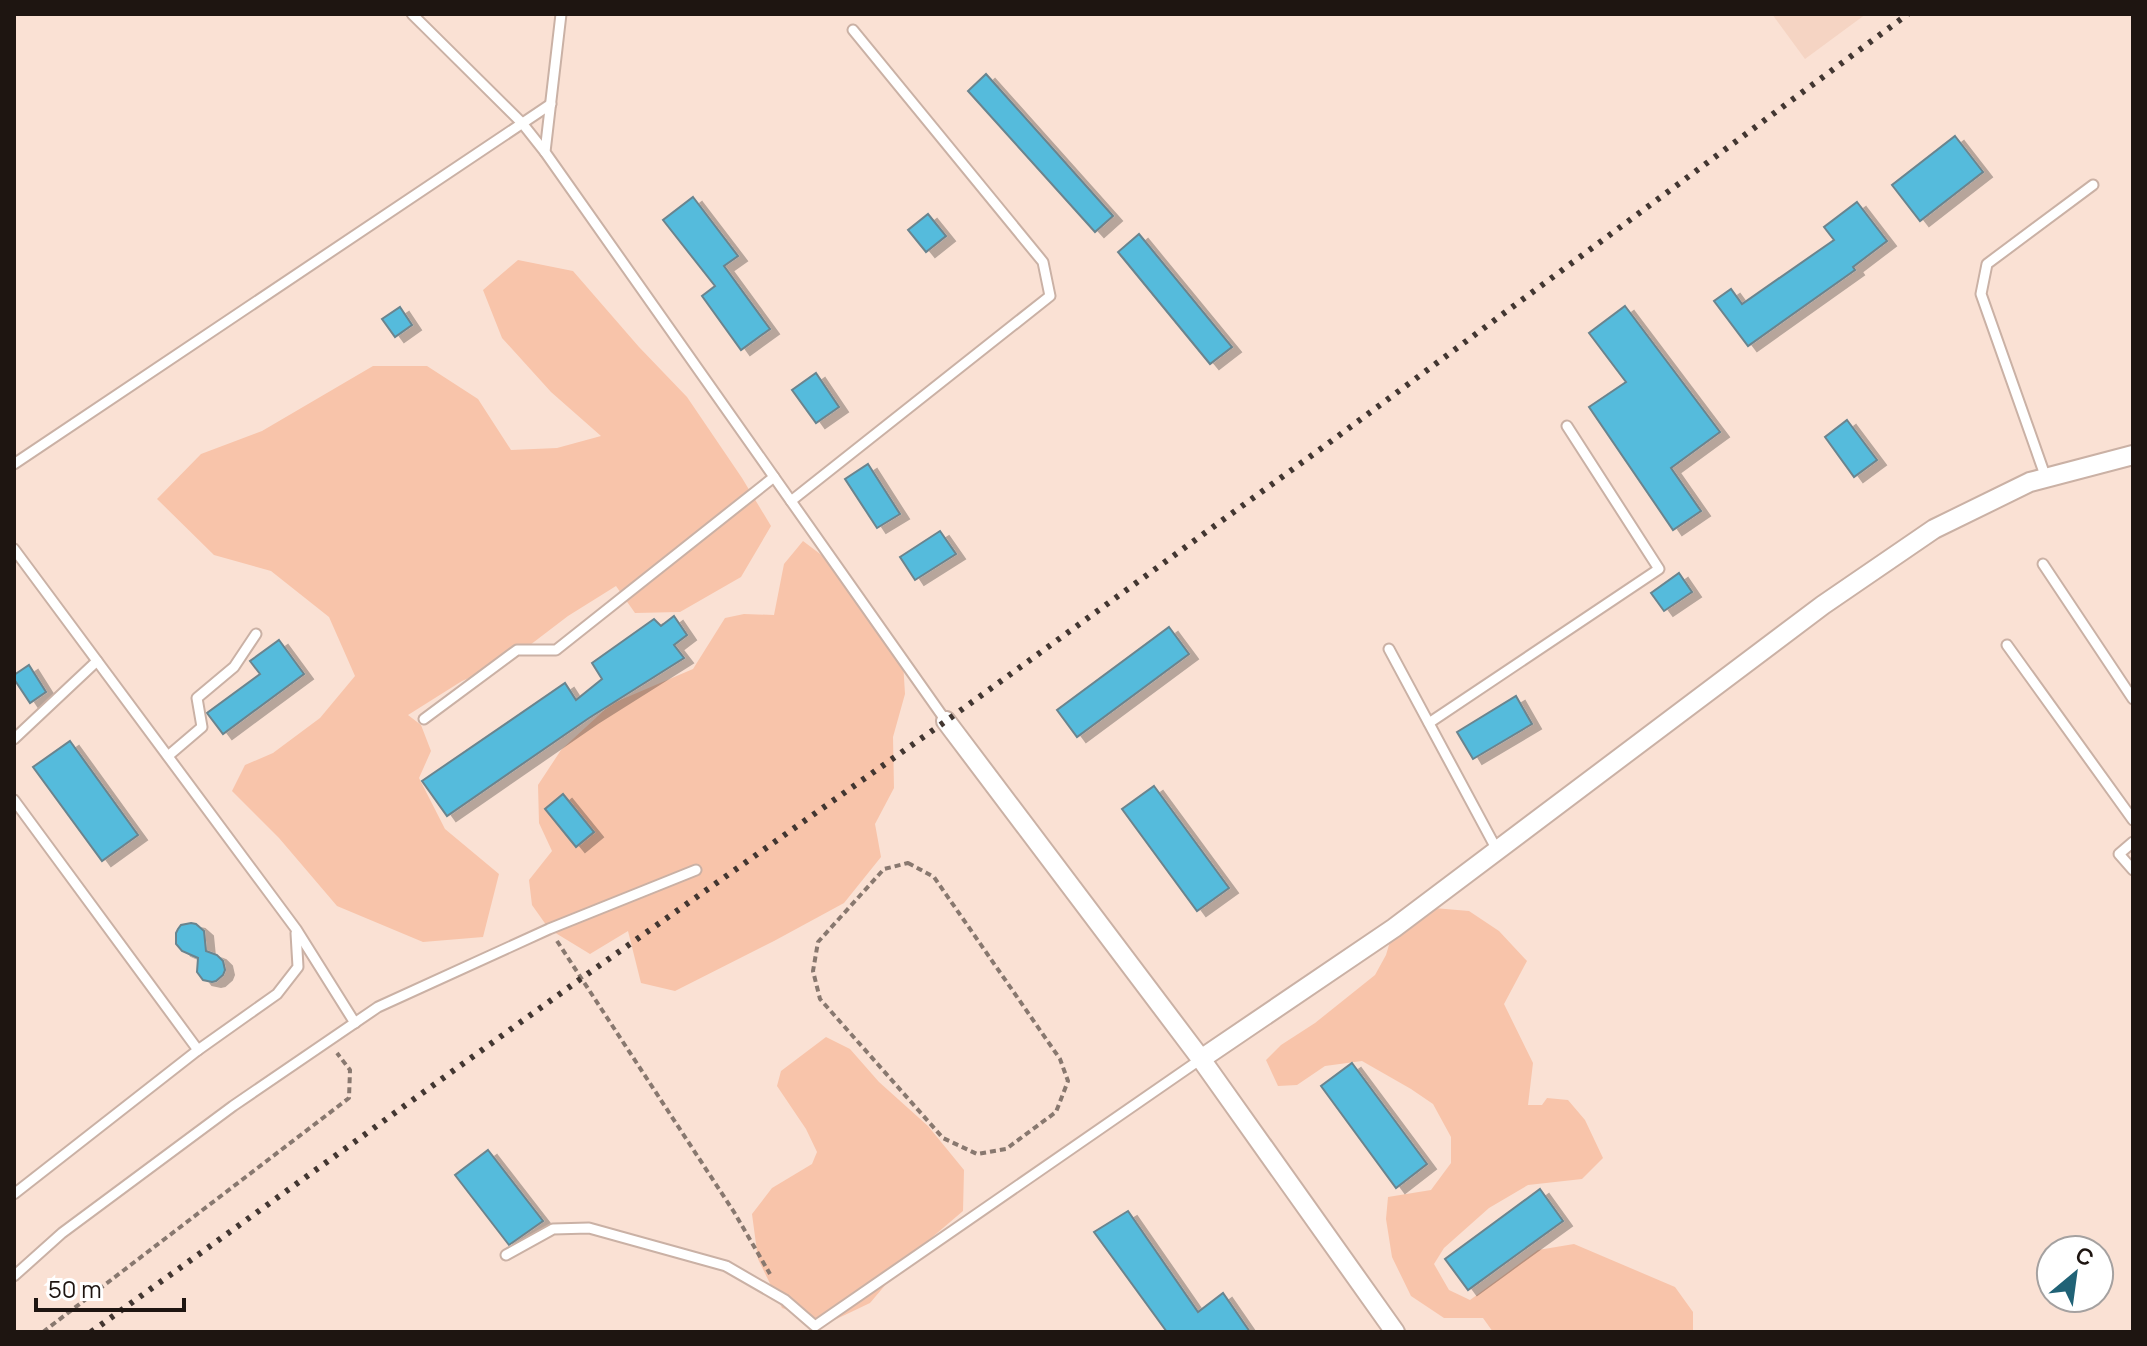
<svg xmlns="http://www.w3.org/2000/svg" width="2147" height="1346" font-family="Manrope,sans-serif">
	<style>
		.built { fill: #f5d4c3 }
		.green { fill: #f8c4aa }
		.building { fill: #55bbdc; stroke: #6a848e; stroke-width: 2; filter: url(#shadow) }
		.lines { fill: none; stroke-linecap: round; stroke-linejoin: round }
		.service-casing { stroke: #cab1a5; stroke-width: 13 }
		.minor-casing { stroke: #cab1a5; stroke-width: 22 }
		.path { stroke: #88786f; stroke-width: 4; stroke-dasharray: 6 4; stroke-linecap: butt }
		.service { stroke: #fff; stroke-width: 9 }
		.minor { stroke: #fff; stroke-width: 18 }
		.rail { stroke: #423631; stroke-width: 6; stroke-dasharray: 4 8; stroke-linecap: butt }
	</style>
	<defs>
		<filter id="shadow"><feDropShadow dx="9" dy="5" stdDeviation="0" flood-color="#0004"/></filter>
	</defs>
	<rect width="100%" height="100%" fill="#fae1d4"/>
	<polygon class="built" points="1772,14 1866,14 1805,59"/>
	<g class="green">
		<polygon points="518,260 573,271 639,347 687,397 742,478 771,526 741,577 680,612 635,613 616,586 568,616 509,661 462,681 408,715 421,725 431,751 419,778 445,829 499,874 483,937 423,942 337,906 279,838 232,791 245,765 273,753 320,718 355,676 329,617 271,571 214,555 157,499 201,454 262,431 373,366 427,366 478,399 511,450 557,448 601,436 551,392 502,338 483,290"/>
		<polygon points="803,541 836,566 903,661 905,694 893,737 894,788 875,824 881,857 844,903 774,941 675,991 641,983 628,931 590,954 549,929 532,905 529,880 552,851 539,823 538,785 561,750 611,704 693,669 725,618 744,614 774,615 784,564"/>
		<polygon points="1422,907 1469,911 1499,931 1527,961 1504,1004 1533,1063 1528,1105 1542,1105 1547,1098 1568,1100 1585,1120 1603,1158 1582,1179 1528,1185 1489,1208 1444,1248 1434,1264 1449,1290 1470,1300 1538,1250 1574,1244 1675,1287 1693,1312 1693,1332 1493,1332 1483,1318 1444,1318 1411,1296 1392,1257 1386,1219 1388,1197 1431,1190 1451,1163 1451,1137 1433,1104 1411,1089 1362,1061 1325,1066 1297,1085 1278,1086 1266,1060 1281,1045 1315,1023 1375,975 1386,955 1394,928"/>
		<polygon points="826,1037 850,1049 879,1082 928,1126 964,1170 963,1211 909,1257 870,1303 828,1323 782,1308 758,1259 752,1214 772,1188 812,1164 817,1152 806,1129 777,1086 781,1071"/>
	</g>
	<g class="building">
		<polygon points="986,74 1113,216 1095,232 968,91"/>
		<polygon points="1955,136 1983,172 1920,221 1892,185"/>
		<polygon points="693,197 738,256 724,266 770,329 741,350 702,296 715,286 663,220"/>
		<polygon points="1857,202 1887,241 1853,267 1855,270 1748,346 1714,301 1731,289 1742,304 1834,240 1824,227"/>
		<polygon points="928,214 946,236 926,252 908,230"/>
		<polygon points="1139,234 1232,347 1210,364 1118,252"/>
		<polygon points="1625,306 1720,432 1671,468 1701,511 1673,530 1589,407 1626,382 1589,333"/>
		<polygon points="400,307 412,325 395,337 382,319"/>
		<polygon points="816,373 839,407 816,423 792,390"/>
		<polygon points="1847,420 1877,460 1854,477 1825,437"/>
		<polygon points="868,464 900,514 877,528 845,479"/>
		<polygon points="940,531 956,554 915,580 900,557"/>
		<polygon points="1679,573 1692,592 1664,611 1651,593"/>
		<polygon points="674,616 687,635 674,645 684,658 589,718 447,816 422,781 565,683 576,700 602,679 592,663 654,619 661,626"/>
		<polygon points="1169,627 1189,654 1077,737 1057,710"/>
		<polygon points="279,640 304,674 223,734 207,713 260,674 250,661"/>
		<polygon points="29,665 46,692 30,703 14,679 14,675"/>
		<polygon points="1516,696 1532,724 1473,759 1457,732"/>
		<polygon points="70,741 138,835 102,861 33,767"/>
		<polygon points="1154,786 1229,888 1197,911 1122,809"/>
		<polygon points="563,794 594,832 576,847 545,809"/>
		<polygon points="191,923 196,924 204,931 206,951 217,955 223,961 225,970 223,975 216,981 212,982 203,980 197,972 198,958 182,951 176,944 176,933 178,929 181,925"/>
		<polygon points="1352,1063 1427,1164 1396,1188 1321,1086"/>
		<polygon points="488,1150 543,1221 509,1245 455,1175"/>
		<polygon points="1540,1189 1563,1221 1468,1290 1445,1259"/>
		<polygon points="1128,1211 1198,1312 1223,1293 1250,1332 1167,1332 1094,1232"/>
	</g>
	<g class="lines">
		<defs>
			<g id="service">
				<polyline points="412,14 522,123 545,152"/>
				<polyline points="561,14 545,152 946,721"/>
				<polyline points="14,464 551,104"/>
				<polyline points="2046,478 1981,294 1987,264 2093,185"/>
				<polyline points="791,501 1050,296 1043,262 853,30"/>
				<polyline points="14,549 296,929 355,1023"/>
				<polyline points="2043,564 2133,699"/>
				<polyline points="2007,645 2133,820"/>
				<polyline points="1389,649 1497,850"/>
				<polyline points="424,719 517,650 556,650 774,477"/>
				<polyline points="1429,723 1659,569 1567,426"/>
				<polyline points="14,739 97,661"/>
				<polyline points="168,756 202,727 197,698 234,667 256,634"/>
				<polyline points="14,800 198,1050 277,994 298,967 296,933"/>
				<polyline points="2133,842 2119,854 2133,870"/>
				<polyline points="14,1194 198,1050"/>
				<polyline points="506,1255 553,1229 589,1228 726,1266 785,1300 815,1326 1201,1059"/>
				<polyline points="14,1276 62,1233 233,1106 378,1007 549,929 696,870"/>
			</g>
			<g id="minor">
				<polyline points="946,721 1201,1059 1395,1332"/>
				<polyline points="1201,1059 1394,928 1823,605 1934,529 2030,482 2133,455"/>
			</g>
		</defs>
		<use href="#service" class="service-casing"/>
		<use href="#minor" class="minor-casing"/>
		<g class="path">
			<polygon points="908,863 934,877 1060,1059 1068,1081 1056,1112 1006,1149 977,1154 943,1138 820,999 813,971 818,942 884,869"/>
			<polyline points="557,941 734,1212 770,1274"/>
			<polyline points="43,1332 349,1098 350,1070 337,1053"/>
		</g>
		<use href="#service" class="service"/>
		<use href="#minor" class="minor"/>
		<polyline class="rail" points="91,1332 586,975 946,721 1326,445 1908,14"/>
	</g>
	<rect width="2147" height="1346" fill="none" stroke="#1e1511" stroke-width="32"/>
	<g transform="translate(2075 1274) rotate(29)"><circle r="38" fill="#ffffff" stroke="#a5a1a0" stroke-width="2"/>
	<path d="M0-6L14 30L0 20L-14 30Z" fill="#206276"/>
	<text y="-12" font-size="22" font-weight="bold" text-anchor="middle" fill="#1e1511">С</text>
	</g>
	<path d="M36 1298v12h148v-12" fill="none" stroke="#1e1511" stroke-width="4"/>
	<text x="48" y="1298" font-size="24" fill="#1e1511" stroke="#ffffff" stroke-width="6" paint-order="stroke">50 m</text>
</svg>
